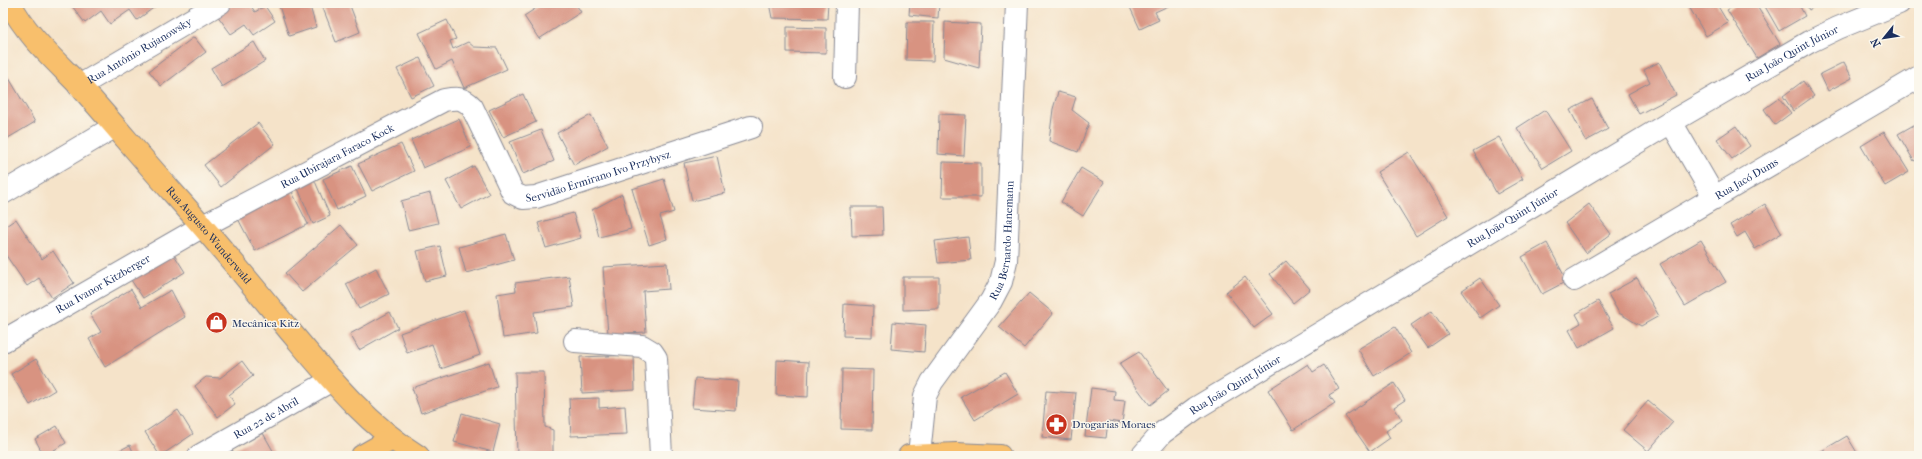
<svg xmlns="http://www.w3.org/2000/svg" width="1922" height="459" font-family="'IM FELL French Canon',serif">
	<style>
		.building { fill: #d89381 }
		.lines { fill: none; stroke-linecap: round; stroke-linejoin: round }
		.minor-casing { stroke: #888994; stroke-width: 24 }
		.major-casing { stroke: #888994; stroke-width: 24 }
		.minor { stroke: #fff; stroke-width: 22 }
		.major { stroke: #f8bf6c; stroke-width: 22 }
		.labels { text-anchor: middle; stroke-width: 3; stroke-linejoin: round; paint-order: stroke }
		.street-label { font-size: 11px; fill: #1b2f5e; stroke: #fbf7ec }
		.poi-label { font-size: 11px; fill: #1b2f5e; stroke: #fbf7ec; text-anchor: start }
	</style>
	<rect width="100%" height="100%" fill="#fbf7ec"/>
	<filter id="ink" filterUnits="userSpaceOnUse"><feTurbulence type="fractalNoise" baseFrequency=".025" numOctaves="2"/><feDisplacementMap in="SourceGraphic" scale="8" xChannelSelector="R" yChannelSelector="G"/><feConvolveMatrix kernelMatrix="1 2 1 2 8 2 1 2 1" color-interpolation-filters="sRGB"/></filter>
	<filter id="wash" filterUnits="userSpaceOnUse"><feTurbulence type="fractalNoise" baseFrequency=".012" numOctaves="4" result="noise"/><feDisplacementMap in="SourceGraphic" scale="16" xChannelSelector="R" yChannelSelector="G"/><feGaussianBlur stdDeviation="0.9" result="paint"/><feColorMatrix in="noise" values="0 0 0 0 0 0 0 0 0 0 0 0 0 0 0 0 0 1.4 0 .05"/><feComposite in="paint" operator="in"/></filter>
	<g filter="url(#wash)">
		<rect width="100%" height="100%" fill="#f5e3c9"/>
		<g id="blocks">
			<g class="building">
				<polygon points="76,3 153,3 156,6 137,20 130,10 110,24 101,11 85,23 72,6"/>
				<polygon points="235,3 249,3 255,12 265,6 275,21 254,35 246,24 231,34 217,15"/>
				<polygon points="278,3 309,3 316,27 289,36"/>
				<polygon points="321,3 349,3 360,32 336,42"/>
				<polygon points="544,3 575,3 581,12 539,39 524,16"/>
				<polygon points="769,3 828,3 827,19 772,18"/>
				<polygon points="910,3 939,3 938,18 909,15"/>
				<polygon points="1128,3 1175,3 1155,12 1159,20 1140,29"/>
				<polygon points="1692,3 1716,3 1728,23 1706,36 1688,5"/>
				<polygon points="1739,3 1755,3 1780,44 1757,58 1727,10"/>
				<polygon points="1763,3 1798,3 1805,16 1779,31"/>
				<polygon points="1805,3 1820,3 1809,10"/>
				<polygon points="447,20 456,39 450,41 453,49 468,42 474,47 497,48 507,69 464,88 452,61 436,69 419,33"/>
				<polygon points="907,22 934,22 933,61 906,60"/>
				<polygon points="945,22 981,24 979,68 944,58"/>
				<polygon points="787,27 826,28 826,53 787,52"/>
				<polygon points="194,37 206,52 161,86 149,71"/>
				<polygon points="254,42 265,61 222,87 211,68"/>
				<polygon points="420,58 434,86 411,97 397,69"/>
				<polygon points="1659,62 1676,95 1639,114 1628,94 1650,82 1644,70"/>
				<polygon points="1844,62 1852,78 1828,91 1820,74"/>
				<polygon points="3,68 35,122 3,141"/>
				<polygon points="1803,81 1814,96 1793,111 1783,96"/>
				<polygon points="1058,92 1076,97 1072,110 1089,123 1078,152 1049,141 1053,109"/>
				<polygon points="523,94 536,122 503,137 489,110"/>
				<polygon points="1779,98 1791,113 1775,125 1764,109"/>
				<polygon points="1592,99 1608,129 1586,141 1570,110"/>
				<polygon points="1545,110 1571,151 1543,168 1517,128"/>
				<polygon points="939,114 966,115 964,156 938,154"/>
				<polygon points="591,115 608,146 574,165 557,133"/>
				<polygon points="459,119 471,147 423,168 411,140"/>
				<polygon points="1919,122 1919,158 1914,161 1898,134"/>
				<polygon points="258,123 275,144 221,187 204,165"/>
				<polygon points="1736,126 1750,146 1732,159 1717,139"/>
				<polygon points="541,130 554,161 523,174 510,142"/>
				<polygon points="1884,132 1909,172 1885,186 1861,146"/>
				<polygon points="1499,137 1523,179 1497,194 1473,151"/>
				<polygon points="401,144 414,171 372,191 358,164"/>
				<polygon points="1409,152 1448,216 1416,236 1377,172"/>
				<polygon points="717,156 725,193 692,201 684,163"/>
				<polygon points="943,162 981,163 981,197 942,197"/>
				<polygon points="352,166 366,196 337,210 323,179"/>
				<polygon points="474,166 489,194 461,209 446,181"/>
				<polygon points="1081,168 1104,182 1083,216 1061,202"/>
				<polygon points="314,179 330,216 313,224 297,186"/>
				<polygon points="664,179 674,212 660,216 667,239 649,245 632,189"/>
				<polygon points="290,188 308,224 255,251 236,215"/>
				<polygon points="430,193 438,223 408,230 401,201"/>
				<polygon points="622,194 631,229 599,237 592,210"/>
				<polygon points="1589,204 1611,234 1586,253 1565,223"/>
				<polygon points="1765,204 1782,233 1755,249 1745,232 1737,237 1730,225"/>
				<polygon points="851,207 882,207 883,235 852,236"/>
				<polygon points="573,213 581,238 546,248 538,223"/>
				<polygon points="16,219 42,259 53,251 74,283 52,298 39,278 27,286 3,251 3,228"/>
				<polygon points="341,225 358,245 302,292 285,273"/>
				<polygon points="506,234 514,260 466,273 459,247"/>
				<polygon points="968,237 971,260 938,263 935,241"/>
				<polygon points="1701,240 1726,282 1685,306 1660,264"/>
				<polygon points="1547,243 1567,281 1542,294 1522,257"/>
				<polygon points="440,246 447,276 425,281 417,251"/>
				<polygon points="173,253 185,272 143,298 131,280"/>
				<polygon points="1286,261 1310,289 1293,303 1270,274"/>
				<polygon points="667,263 669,289 643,291 646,332 608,334 603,267"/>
				<polygon points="376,268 389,294 359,309 346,284"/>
				<polygon points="569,276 574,307 534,312 537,333 503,338 497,294 516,291 515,283"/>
				<polygon points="903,277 939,277 939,309 903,310"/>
				<polygon points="1245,277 1273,314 1254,328 1226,292"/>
				<polygon points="1480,278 1499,305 1480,318 1461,291"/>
				<polygon points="1637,278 1659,316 1641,326 1619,313 1608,294"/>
				<polygon points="131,289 142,307 171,290 185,317 105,367 89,339 101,332 90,314"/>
				<polygon points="1029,293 1053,313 1024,348 999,327"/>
				<polygon points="1598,301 1614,328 1579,348 1569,330 1581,323 1576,314"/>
				<polygon points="844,304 873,306 872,337 843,336"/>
				<polygon points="464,310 480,355 441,369 432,344 407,353 400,333"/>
				<polygon points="1432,311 1448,334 1428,348 1411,325"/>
				<polygon points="390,312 398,328 359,350 350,334"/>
				<polygon points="893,322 926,325 924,352 891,349"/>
				<polygon points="1395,327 1411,353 1374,376 1358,349"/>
				<polygon points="1139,352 1168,391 1150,405 1119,364"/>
				<polygon points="634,355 635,390 582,393 580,357"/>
				<polygon points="36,359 55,390 30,405 11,374"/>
				<polygon points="777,360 809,362 808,397 776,395"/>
				<polygon points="242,361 253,376 229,395 235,404 218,417 195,386 206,377 220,378"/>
				<polygon points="489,362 497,387 421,413 412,388"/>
				<polygon points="1308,364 1313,372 1324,365 1339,389 1329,395 1335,403 1293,430 1268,390"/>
				<polygon points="842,369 873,370 872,430 841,429"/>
				<polygon points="515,372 544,372 545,427 553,430 553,455 517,456"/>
				<polygon points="1005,372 1018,394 975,420 961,397"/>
				<polygon points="695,378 738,381 736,411 692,408"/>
				<polygon points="1394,383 1405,400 1394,407 1402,420 1386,431 1390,438 1370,452 1345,416"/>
				<polygon points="1091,388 1115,391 1114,400 1125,401 1122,423 1108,421 1106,438 1085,436"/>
				<polygon points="1046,391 1076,393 1071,440 1042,437"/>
				<polygon points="599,398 599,408 625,406 627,434 571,436 569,399"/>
				<polygon points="1648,401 1673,422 1648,451 1623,430"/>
				<polygon points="178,410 193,434 160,456 145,432"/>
				<polygon points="462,413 500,424 493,452 454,442"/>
				<polygon points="57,426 66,443 44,456 35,439"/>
				<polygon points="263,433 276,456 236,456 232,450"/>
				<polygon points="1847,436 1859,456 1813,456"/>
				<polygon points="130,445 135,456 109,456"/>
			</g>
		</g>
	</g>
	<g filter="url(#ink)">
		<use href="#blocks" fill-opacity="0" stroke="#888994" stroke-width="1"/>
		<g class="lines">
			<defs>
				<g id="minor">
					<polyline points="845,77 847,3"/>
					<path id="s1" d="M79,86L220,3"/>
					<polyline points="1671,122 1715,198"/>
					<polyline points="3,193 114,127"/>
					<path id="s2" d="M1574,280L1919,77"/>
					<path id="s3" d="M3,341L203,226L444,100C456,98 463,97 472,107L513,193L523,198L536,197L751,127"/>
					<polyline points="575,341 642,346 652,352 656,358 661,456"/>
					<path id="s4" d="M919,455L925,396L932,382L991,301L1001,282L1006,261L1017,3"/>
					<path id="s5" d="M199,456L332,380"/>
					<path id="s6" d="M1142,456L1162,433L1196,408L1671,122L1809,42L1838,28L1899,3"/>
				</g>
				<g id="major">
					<path id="s7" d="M10,3C26,35 55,60 79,85C111,121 142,158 174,194C214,238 251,284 289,330C328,376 366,424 418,456"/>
					<polyline points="362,456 392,439"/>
					<polyline points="909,456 956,454 1000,456"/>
				</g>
			</defs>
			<use href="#minor" class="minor-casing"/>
			<use href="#major" class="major-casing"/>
			<use href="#minor" class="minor"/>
			<use href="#major" class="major"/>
		</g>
	</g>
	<defs>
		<symbol id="shop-disc" viewBox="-11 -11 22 22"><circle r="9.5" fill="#c8321e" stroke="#fbf7ec"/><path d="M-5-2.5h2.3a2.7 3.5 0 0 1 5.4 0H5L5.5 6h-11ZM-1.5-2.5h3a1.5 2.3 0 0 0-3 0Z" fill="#fff"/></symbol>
		<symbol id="pharmacy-disc" viewBox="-11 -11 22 22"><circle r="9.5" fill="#c8321e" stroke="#fbf7ec"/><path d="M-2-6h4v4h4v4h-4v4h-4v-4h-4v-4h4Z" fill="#fff"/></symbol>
	</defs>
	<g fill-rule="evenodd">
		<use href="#shop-disc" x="204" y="310" width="25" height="25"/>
		<use href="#pharmacy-disc" x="1044" y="412" width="25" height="25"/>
	</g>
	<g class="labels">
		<g class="street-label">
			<text dy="4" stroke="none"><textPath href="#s1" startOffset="70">Rua Antônio Rujanowsky</textPath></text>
			<text dy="4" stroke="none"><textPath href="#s6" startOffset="766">Rua João Quint Júnior</textPath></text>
			<text dy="4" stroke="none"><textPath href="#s3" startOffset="382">Rua Ubirajara Faraco Kock</textPath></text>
			<text dy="4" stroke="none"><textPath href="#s3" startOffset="718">Servidão Ermirano Ivo Przybysz</textPath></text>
			<text dy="4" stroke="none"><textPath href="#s2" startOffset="200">Rua Jacó Dums</textPath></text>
			<text dy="4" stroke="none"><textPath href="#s6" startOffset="442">Rua João Quint Júnior</textPath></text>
			<text dy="4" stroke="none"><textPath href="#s7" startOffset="306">Rua Augusto Wunderwald</textPath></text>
			<text dy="4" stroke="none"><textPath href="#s4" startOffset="238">Rua Bernardo Hanemann</textPath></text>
			<text dy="4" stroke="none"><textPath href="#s3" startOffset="115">Rua Ivanor Kitzberger</textPath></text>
			<text dy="4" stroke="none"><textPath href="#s6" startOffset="118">Rua João Quint Júnior</textPath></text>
			<text dy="4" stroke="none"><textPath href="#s5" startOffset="77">Rua 22 de Abril</textPath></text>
		</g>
		<g class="poi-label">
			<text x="232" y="327">Mecânica Kitz</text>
			<text x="1072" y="428">Drogarias Moraes</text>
		</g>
	</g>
	<rect width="1922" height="459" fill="none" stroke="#fbf7ec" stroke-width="16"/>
	<g transform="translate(1884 38) rotate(240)" stroke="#fbf7ec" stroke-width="3" paint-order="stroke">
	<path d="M0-3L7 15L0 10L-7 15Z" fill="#1b2f5e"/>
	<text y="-6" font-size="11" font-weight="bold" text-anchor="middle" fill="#1b2f5e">N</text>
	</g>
</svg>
